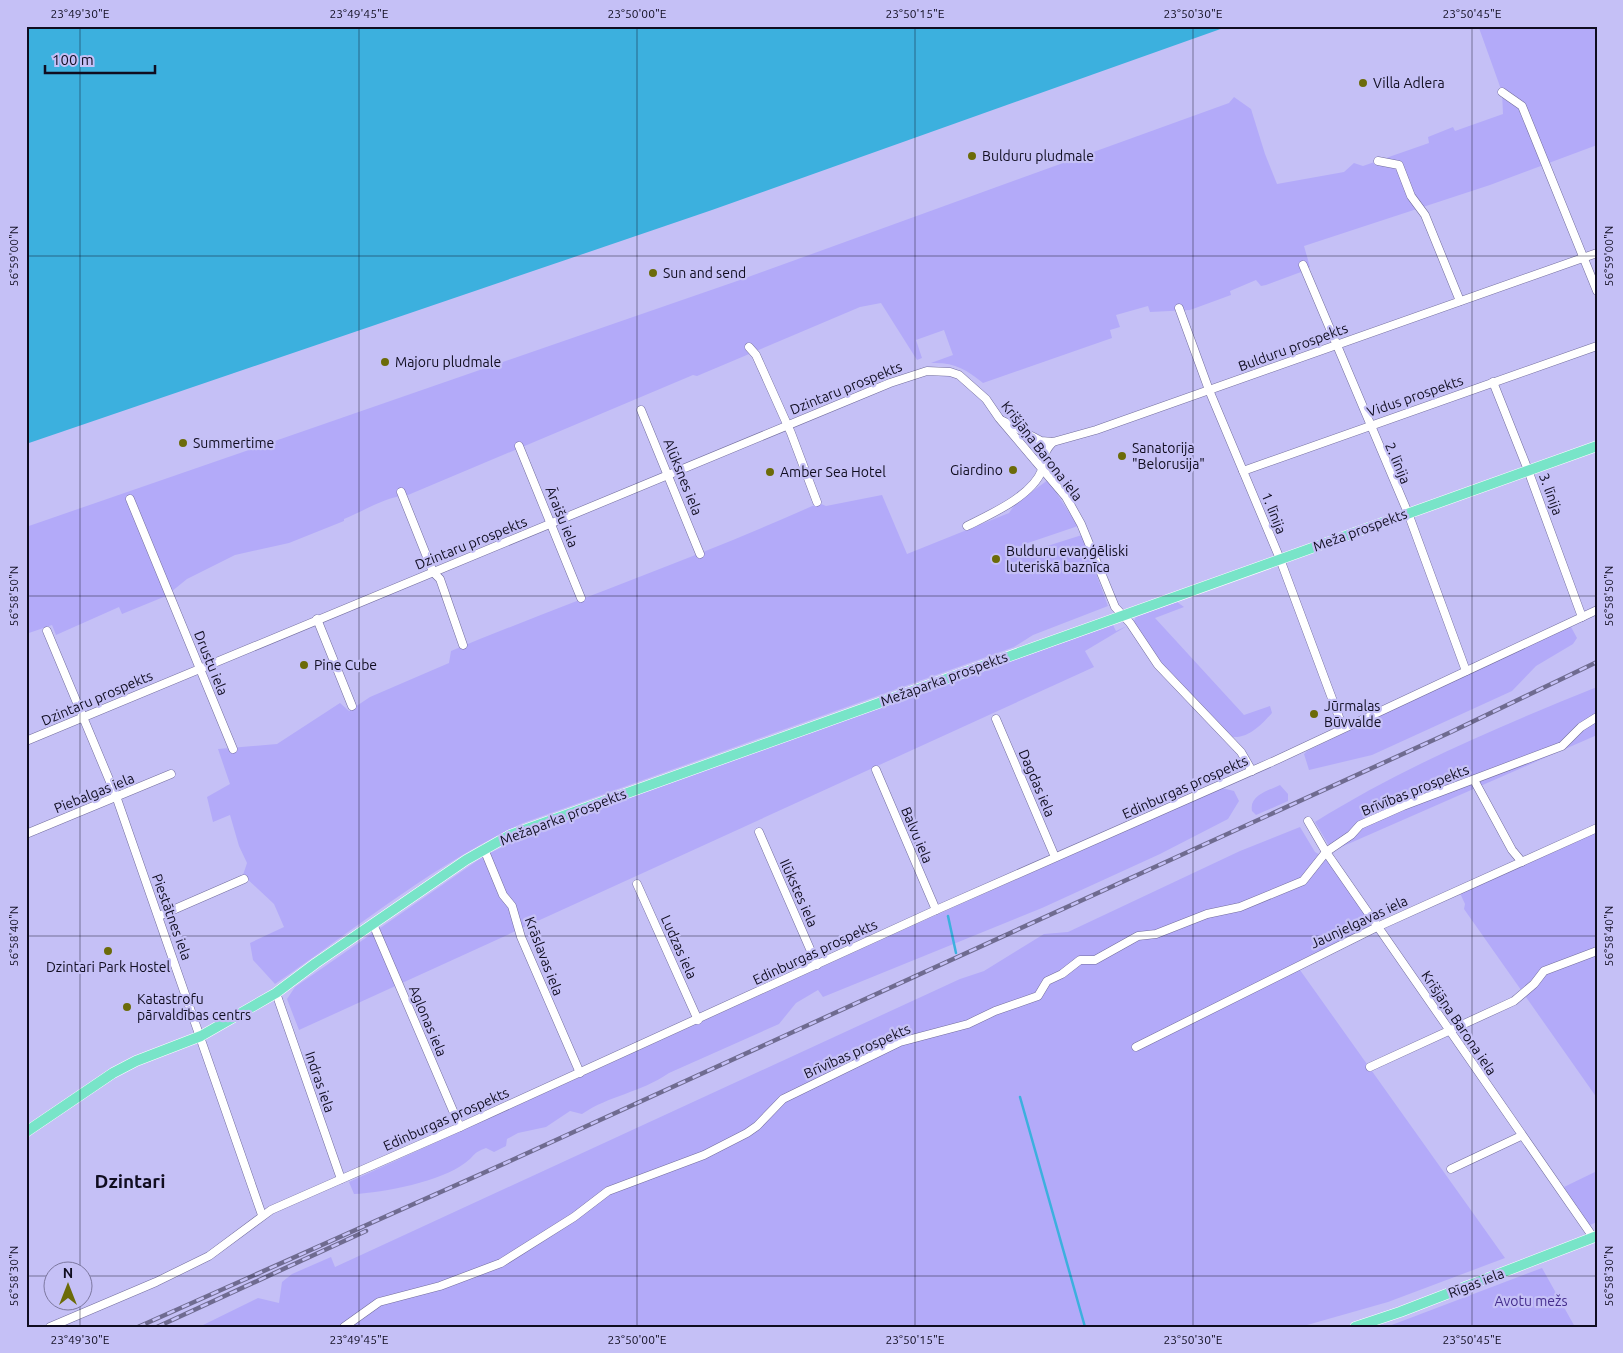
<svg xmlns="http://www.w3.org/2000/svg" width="1623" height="1353" font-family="Ubuntu,sans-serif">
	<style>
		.green { fill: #b3aaf9 }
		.water { fill: #3cb0de }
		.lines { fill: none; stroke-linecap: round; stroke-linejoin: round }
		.stream { stroke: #3cb0de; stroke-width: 2.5 }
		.minor-casing { stroke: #726d9d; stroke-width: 9 }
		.major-casing { stroke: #fff; stroke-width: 11 }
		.minor { stroke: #fff; stroke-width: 8 }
		.major { stroke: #78e4c8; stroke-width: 10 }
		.rail-casing { stroke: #6f6b90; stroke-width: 4.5 }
		.rail { stroke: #c5c0f6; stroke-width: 2.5; stroke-dasharray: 8; stroke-linecap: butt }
		.ticks { fill: none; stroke: #100d20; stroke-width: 1; stroke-opacity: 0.45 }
		.poi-dot { fill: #6c6b09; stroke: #c5c0f6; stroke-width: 2 }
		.labels { text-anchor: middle; stroke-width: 4.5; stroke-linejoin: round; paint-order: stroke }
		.poi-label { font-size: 14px; fill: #100d20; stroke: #c5c0f6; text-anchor: start }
		.street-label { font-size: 14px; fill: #100d20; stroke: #c5c0f6 }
		.park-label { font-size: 14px; fill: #452d8d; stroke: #c5c0f6 }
		.district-label { font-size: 19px; font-weight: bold; fill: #100d20; stroke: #c5c0f6 }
		.neatline { fill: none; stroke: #100d20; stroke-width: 2 }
		.ticks-label { font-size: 12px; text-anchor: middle; fill: #100d20 }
	</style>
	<rect width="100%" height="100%" fill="#c5c0f6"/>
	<g class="green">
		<path d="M1482,26H1597V145L1490,185L1304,246L1310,267L1301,272L1266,285L1261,286L1256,280L1230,291L1231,295L1190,310L1150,312L1148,306L1116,315L1120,327L1110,330L1112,338L983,383C966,369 954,362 931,363L953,355L944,330L916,340L922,358L917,360L881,303L860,307L697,376L693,375L408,495C384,497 364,511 344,519V521L289,543L235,555L187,579L166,596L122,614L119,607L56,635L52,625L26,634V527L740,280L1229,103L1234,97L1251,109L1265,154L1277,184L1344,172L1354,163L1363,166L1429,143L1428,137L1453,127L1455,131L1503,114L1502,92L1479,28Z"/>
		<path d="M1048,480L1078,526L1022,545L1025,553L1082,535L1108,606L1033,635L1014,647L523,823C434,864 355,929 275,984L253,960L250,943L284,927L274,904L243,875L247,863L239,846L230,815L213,822L207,797L230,784L218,749L277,744L340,703L349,711L370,697L449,663L451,651C574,600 699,557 819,503L826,506L882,495L907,554L1009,513L1016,503Z"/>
		<path d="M1177,602L1184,607L1155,618L1244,715L1270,706L1272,713C1261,725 1249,738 1233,737C1204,710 1146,659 1134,621L1136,617Z"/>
		<polygon points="1113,625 1116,631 1127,626 1085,651 1094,667 299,1030 287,999 295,987 484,856 537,830"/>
		<polygon points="1570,625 1577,638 1573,644 1536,666 1512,691 1372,755 1309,770 1304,754 1307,751"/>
		<path d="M1597,687V735L1332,851L1315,822C1403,767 1500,726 1597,687Z"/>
		<path d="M1280,785L1288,794V801L1256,815L1252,811C1249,795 1268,791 1280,785Z"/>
		<path d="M1222,788L1234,791L1239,801L1228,819L1160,854L1042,908L823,997L818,990L796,1003L779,1024L669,1073C640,1093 610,1095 582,1114L570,1111L546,1127L518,1133L507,1139L506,1146L494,1152L486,1148C472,1153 475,1156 465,1163C442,1181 383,1193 354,1194L349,1182L934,916Z"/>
		<polygon points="1300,827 1315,852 1322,856 1326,852 1372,925 1295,963 1505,1258 1388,1302 1300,1327 199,1327 258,1298 279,1303 282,1282 292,1274 331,1257 335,1267 960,979 984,971 1044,934 1068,932 1240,851"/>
		<polygon points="1597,828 1597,1098 1464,909 1465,904 1460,893"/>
		<polygon points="1597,1171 1597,1222 1590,1225 1587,1223 1564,1187"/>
		<polygon points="1542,1268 1575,1327 1386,1327 1397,1323"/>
	</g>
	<polygon class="water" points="26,26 1229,26 712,210 26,444"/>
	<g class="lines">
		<g class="stream">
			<polyline points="948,916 956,953"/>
			<polyline points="1020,1097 1085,1327"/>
		</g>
		<defs>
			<g id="minor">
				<polyline points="1502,92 1522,106 1597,291"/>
				<polyline points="1378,161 1399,165 1411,196 1425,215 1460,301"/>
				<polyline points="1303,265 1408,513 1466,671"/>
				<polyline points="1179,308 1209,390 1280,559 1343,728"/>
				<polyline points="749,347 756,355 791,433 817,502"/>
				<polyline points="1493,382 1528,470 1582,617"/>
				<polyline points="641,410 700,554"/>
				<polyline points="1003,421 1041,441 1053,442 1096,430 1597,253"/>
				<polyline points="519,446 581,598"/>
				<polyline points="1243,471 1597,346"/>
				<polyline points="401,492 433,572 440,579 463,645"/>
				<polyline points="130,499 233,749"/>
				<path d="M967,526C991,514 1032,496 1042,470C1047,457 1041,454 1053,442"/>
				<polyline points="317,619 352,706"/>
				<polyline points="47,631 116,796 262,1215"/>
				<polyline points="996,719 1055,857"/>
				<polyline points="26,741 890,383 927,371 950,372 959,375 986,399 999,418 1066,497 1081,524 1115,607 1130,623 1158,665 1241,752 1252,771"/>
				<polyline points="876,770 936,910"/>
				<polyline points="1474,780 1512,850 1522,862"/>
				<polyline points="1308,821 1326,852 1593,1237"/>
				<polyline points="759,832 817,965"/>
				<polyline points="26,834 171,774"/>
				<polyline points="484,849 503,895 512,906 521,937 580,1073"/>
				<polyline points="637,884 698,1020"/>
				<polyline points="159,916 244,879"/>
				<polyline points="373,924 460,1127"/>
				<polyline points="276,993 341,1179"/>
				<polyline points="1136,1047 1377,927 1597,828"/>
				<polyline points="1370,1067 1514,1001 1534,984 1544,971 1597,951"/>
				<polyline points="1451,1169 1521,1136"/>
				<polyline points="50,1327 156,1282 209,1256 271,1210 460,1127 936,910 1272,762 1597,610"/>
				<polyline points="344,1327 379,1302 440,1286 501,1263 574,1217 608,1191 704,1155 747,1133 757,1126 783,1099 900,1042 968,1024 995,1011 1038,996 1047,981 1062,974 1080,960 1095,960 1138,936 1156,934 1207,914 1240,907 1303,881 1326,852 1351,835 1360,825 1403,806 1562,746 1581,727 1597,717"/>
			</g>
			<g id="major">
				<polyline points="26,1132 113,1073 136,1061 201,1036 276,993 316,963 466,860 510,835 1597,446"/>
				<polyline points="1355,1327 1400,1312 1597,1236"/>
			</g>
		</defs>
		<use href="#minor" class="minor-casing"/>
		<use href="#major" class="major-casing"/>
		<use href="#minor" class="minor"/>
		<use href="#major" class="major"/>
		<defs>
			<g id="rail">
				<polyline points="138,1327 510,1161 1451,732 1597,662"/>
				<polyline points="157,1327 366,1231"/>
			</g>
		</defs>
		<use href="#rail" class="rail-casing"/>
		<use href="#rail" class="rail"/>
	</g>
	<path class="ticks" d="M80,26V1270M359,26V1327M637,26V1327M915,26V1327M1193,26V1327M1472,26V1327M26,256H1597M26,596H1597M26,936H1597M26,1276H52M82,1276H1597M80,1300V1327"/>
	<g class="poi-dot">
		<circle cx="1363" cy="83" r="5"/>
		<circle cx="972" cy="156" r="5"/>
		<circle cx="653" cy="273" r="5"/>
		<circle cx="385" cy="362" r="5"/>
		<circle cx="183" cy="443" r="5"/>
		<circle cx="1122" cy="456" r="5"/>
		<circle cx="1013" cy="470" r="5"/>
		<circle cx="770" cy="472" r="5"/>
		<circle cx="996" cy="559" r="5"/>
		<circle cx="304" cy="665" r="5"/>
		<circle cx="1314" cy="714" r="5"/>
		<circle cx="108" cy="951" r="5"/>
		<circle cx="127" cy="1007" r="5"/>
	</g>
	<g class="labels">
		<g class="poi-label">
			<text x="1373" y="88">Villa Adlera</text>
			<text x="982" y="161">Bulduru pludmale</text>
			<text x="663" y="278">Sun and send</text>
			<text x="395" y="367">Majoru pludmale</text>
			<text x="193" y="448">Summertime</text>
			<text x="1132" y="453">Sanatorija<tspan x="1132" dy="16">"Belorusija"</tspan></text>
			<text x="1003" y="475" text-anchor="end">Giardino</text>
			<text x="780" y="477">Amber Sea Hotel</text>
			<text x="1006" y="556">Bulduru evaņģēliski<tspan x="1006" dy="16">luteriskā baznīca</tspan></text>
			<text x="314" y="670">Pine Cube</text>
			<text x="1324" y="711">Jūrmalas<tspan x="1324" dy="16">Būvvalde</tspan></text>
			<text x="108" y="972" text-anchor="middle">Dzintari Park Hostel</text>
			<text x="137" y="1004">Katastrofu<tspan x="137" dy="16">pārvaldības centrs</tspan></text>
		</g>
		<g class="street-label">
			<text transform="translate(1293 347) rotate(-20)" y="5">Bulduru prospekts</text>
			<text transform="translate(846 388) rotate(-22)" y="5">Dzintaru prospekts</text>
			<text transform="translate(1415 396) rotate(-19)" y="5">Vidus prospekts</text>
			<text transform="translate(1042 451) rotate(52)" y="5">Krišjāņa Barona iela</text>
			<text transform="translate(1398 463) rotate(67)" y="5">2. līnija</text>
			<text transform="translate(683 477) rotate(68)" y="5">Alūksnes iela</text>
			<text transform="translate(1551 494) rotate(70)" y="5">3. līnija</text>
			<text transform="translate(1274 513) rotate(68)" y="5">1. līnija</text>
			<text transform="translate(562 517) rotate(68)" y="5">Āraišu iela</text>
			<text transform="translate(1360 530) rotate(-20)" y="5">Meža prospekts</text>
			<text transform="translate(471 543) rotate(-22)" y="5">Dzintaru prospekts</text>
			<text transform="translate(211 663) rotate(68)" y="5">Drustu iela</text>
			<text transform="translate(944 679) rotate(-20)" y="5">Mežaparka prospekts</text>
			<text transform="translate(97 698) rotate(-23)" y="5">Dzintaru prospekts</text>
			<text transform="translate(1037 783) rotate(67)" y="5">Dagdas iela</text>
			<text transform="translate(1185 787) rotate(-24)" y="5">Edinburgas prospekts</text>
			<text transform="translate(1415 790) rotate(-22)" y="5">Brīvības prospekts</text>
			<text transform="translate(94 793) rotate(-22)" y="5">Piebalgas iela</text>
			<text transform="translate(563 817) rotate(-21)" y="5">Mežaparka prospekts</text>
			<text transform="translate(917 835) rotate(67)" y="5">Balvu iela</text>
			<text transform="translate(799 893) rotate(66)" y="5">Ilūkstes iela</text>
			<text transform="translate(172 917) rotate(70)" y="5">Piestātnes iela</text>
			<text transform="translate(1359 922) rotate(-25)" y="5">Jaunjelgavas iela</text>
			<text transform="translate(679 947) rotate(66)" y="5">Ludzas iela</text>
			<text transform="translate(815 952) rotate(-25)" y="5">Edinburgas prospekts</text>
			<text transform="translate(544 956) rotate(69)" y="5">Krāslavas iela</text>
			<text transform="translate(428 1021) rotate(67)" y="5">Aglonas iela</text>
			<text transform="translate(1459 1023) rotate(56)" y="5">Krišjāņa Barona iela</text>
			<text transform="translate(857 1051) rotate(-24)" y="5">Brīvības prospekts</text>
			<text transform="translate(320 1082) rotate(71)" y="5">Indras iela</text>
			<text transform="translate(446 1119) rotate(-24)" y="5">Edinburgas prospekts</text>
			<text transform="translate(1476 1283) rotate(-21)" y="5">Rīgas iela</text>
		</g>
		<g class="park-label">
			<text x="1531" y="1306">Avotu mežs</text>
		</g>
		<g class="district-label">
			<text x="130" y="1188">Dzintari</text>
		</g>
	</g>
	<rect width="1623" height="1353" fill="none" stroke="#c5c0f6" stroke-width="55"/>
	<g transform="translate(68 1286)"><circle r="24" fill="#c5c0f6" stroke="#7d78a0"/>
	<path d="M0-4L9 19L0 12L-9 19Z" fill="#6c6b09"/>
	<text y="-8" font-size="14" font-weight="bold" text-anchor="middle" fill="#100d20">N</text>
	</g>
	<path d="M45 65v8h110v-8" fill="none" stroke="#100d20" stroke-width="2.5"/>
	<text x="52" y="65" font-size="15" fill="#100d20" stroke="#c5c0f6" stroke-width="4" paint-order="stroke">100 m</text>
	<rect x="28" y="28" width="1568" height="1298" class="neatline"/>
	<g class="ticks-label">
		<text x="80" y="18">23°49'30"E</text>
		<text x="359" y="18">23°49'45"E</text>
		<text x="637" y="18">23°50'00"E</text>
		<text x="915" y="18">23°50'15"E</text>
		<text x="1193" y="18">23°50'30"E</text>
		<text x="1472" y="18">23°50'45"E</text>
		<text transform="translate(14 256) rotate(-90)" y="4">56°59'00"N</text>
		<text transform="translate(1609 256) rotate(-90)" y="4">56°59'00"N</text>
		<text transform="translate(14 596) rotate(-90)" y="4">56°58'50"N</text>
		<text transform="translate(1609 596) rotate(-90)" y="4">56°58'50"N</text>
		<text transform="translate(14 936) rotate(-90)" y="4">56°58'40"N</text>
		<text transform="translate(1609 936) rotate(-90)" y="4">56°58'40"N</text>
		<text transform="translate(14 1276) rotate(-90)" y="4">56°58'30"N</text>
		<text transform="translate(1609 1276) rotate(-90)" y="4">56°58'30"N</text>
		<text x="80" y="1344">23°49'30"E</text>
		<text x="359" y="1344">23°49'45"E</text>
		<text x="637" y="1344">23°50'00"E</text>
		<text x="915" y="1344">23°50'15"E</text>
		<text x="1193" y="1344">23°50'30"E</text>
		<text x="1472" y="1344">23°50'45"E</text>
	</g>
</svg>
